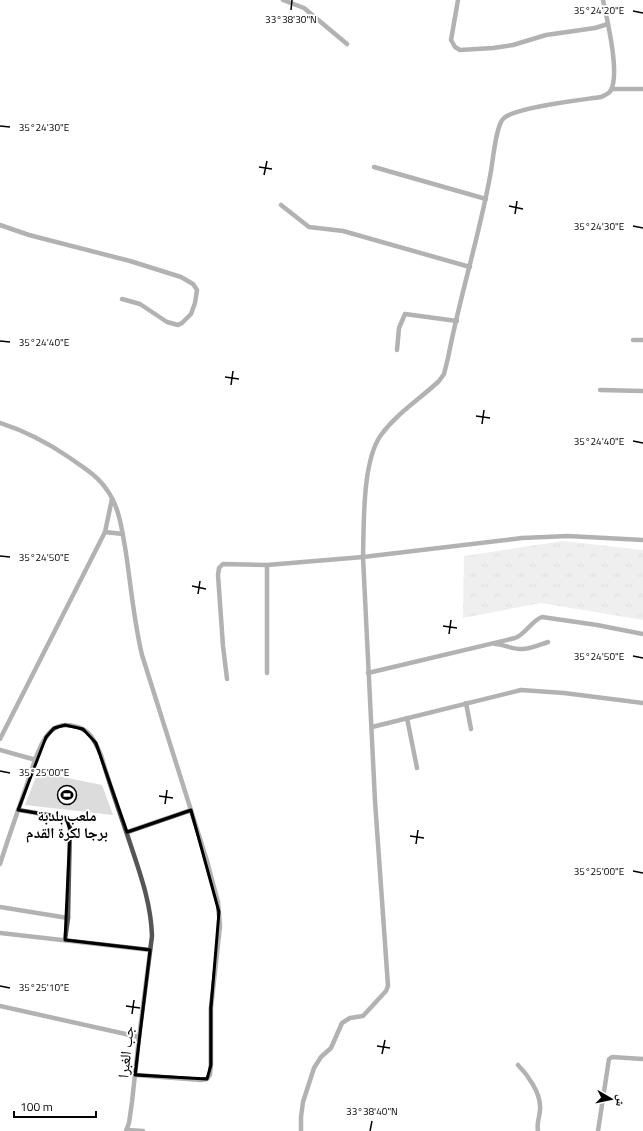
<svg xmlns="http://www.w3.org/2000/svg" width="643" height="1131" font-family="'Titillium Web','Noto Naskh Arabic',sans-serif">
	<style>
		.grass { fill: url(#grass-tufts) }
		.pitch { fill: #dcdcdc }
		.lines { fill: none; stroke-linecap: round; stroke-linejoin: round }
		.street { stroke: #555; stroke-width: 4.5 }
		.marked { fill: none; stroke: #000; stroke-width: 3; stroke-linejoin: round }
		.ticks { fill: none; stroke: #000; stroke-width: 1.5 }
		.labels { text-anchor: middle; stroke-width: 3.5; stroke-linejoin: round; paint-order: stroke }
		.poi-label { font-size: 15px; font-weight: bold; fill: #000; stroke: #fff }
		.street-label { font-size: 15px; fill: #000; stroke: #fff }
		.ticks-label { font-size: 10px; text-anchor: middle; fill: #000; stroke: #fff; stroke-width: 3.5; stroke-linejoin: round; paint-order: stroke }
	</style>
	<defs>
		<pattern id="grass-tufts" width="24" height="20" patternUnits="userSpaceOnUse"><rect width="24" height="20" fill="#dcdcdc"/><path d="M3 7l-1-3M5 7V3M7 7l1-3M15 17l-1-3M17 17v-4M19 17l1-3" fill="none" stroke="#bbb"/></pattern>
	</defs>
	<rect width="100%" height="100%" fill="#fff"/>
	<polygon class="grass" points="563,541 643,550 643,620 541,603 463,618 464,556"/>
	<polygon class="pitch" points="38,772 102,785 113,815 25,805"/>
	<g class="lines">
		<g class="street">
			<polyline points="283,0 304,8 347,44"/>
			<polyline points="458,0 451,40 455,47 460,50 493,48 513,45 546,35 595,28 608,24"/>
			<polyline points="612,89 643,89"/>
			<polyline points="374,167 486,199"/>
			<polyline points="281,205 309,227 343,231 470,267"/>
			<polyline points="0,225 29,235 130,261 181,277 193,284 197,290 195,303 191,314 182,323 178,325 167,322 140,304 122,299"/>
			<polyline points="633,340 643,340"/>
			<polyline points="397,350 399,328 405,314 457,321"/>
			<polyline points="600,390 643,391"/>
			<path d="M0,423C25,431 48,443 70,458C83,467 98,476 107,490C120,508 122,531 126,553C131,587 134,622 142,655L207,861L218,902L220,926L211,1008V1065L210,1075L207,1079L201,1080L135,1075"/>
			<polyline points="105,532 123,534"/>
			<path d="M495,644C503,644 511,649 520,649C529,650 539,645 548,642"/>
			<polyline points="267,673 267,565"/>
			<path d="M368,673L515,638C526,634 531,621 542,617L597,625L643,634"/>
			<polyline points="227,679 223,646 218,575 219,568 223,564 267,565 363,557 522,538 568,536 643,540"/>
			<polyline points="466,703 471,729"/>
			<polyline points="407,718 417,768"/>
			<polyline points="372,727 521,690 564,693 643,703"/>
			<polyline points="0,739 105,532 112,499"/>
			<polyline points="0,750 36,760"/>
			<polyline points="18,810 65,818 70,824 68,918 65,940"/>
			<polyline points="127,832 191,810"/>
			<path d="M0,864C9,836 19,808 28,781C33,766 40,741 51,731C57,725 66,724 74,726C90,729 95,741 101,755C110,786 121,816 131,846C141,876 151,904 152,936L139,1037L132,1102L129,1123L126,1131"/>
			<polyline points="0,907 68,918"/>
			<polyline points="0,933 150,950"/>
			<polyline points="0,1006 139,1037"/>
			<path d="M518,1065C527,1074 540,1092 540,1106C541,1115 536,1122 538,1131"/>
			<polyline points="127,1130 143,1131"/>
			<path d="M301,1131V1117L303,1102L314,1068L321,1057L331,1048L342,1023L350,1018L363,1016L386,991L388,986L375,801L363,557C364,525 362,461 381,435C397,413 420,399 439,381L444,374L448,358C460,295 480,234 491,171C493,160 496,124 504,118C517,107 581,100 601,97C605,95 609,94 611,90C620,73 607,19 603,0"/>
			<polyline points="598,1131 609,1059 612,1057 643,1059"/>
		</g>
	</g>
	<path d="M0 0H643V1131H0ZM65,725L83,729L96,743L127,832L191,810L219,912L211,1008V1065L207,1079L135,1075L150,950L65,940L70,830L66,818L18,810L46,737L54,728Z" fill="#fff" fill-opacity=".55" fill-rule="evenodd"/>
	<path class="marked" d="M65,725L83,729L96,743L127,832L191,810L219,912L211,1008V1065L207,1079L135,1075L150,950L65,940L70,830L66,818L18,810L46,737L54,728Z"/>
	<path class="ticks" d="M291,10L292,0M633,11L643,13M0,126L10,127M259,167L272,169M264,175L267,161M509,206L523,209M515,214L517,201M633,226L643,228M0,341L10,342M225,377L239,379M231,385L233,371M476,416L490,418M482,424L484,410M633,441L643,443M0,556L10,557M192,586L206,589M198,594L200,581M443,626L457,628M449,634L451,620M633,656L643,658M0,771L10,773M159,796L173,798M165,804L167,790M410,836L424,838M416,844L418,830M633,871L643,873M0,986L10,988M126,1006L140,1008M132,1014L134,1000M377,1046L390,1048M382,1054L385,1040M370,1131L372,1121"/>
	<defs>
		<symbol id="stadium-ring" viewBox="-11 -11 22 22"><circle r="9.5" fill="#fff" stroke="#000" stroke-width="1.5"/><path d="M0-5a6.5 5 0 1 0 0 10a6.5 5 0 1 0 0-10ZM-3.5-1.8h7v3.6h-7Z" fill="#000"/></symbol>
	</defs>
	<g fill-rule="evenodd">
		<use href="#stadium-ring" x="56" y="784" width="22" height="22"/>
	</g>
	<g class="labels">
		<g class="poi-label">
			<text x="67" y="821">ملعب بلدبة<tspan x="67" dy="17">برجا لكرة القدم</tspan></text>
		</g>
		<g class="street-label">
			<text transform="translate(126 1052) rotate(-84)" y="5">جب الغبرا</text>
		</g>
	</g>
	<g class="ticks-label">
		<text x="599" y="14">35°24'20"E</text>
		<text x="291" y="23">33°38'30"N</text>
		<text x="44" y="131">35°24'30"E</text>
		<text x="599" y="230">35°24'30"E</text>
		<text x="44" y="346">35°24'40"E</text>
		<text x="599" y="445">35°24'40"E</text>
		<text x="44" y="561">35°24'50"E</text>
		<text x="599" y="660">35°24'50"E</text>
		<text x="44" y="776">35°25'00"E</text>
		<text x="599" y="875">35°25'00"E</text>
		<text x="44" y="991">35°25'10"E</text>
		<text x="372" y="1115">33°38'40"N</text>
	</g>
	<g transform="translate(611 1099) rotate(99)" stroke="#ffffff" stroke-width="3" paint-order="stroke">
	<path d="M0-3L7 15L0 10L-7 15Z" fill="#000000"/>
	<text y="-6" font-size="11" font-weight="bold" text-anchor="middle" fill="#000000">ش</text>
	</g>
	<path d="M14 1111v6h82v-6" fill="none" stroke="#000000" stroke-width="2"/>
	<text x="20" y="1111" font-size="12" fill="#000000" stroke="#ffffff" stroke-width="3" paint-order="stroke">100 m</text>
</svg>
